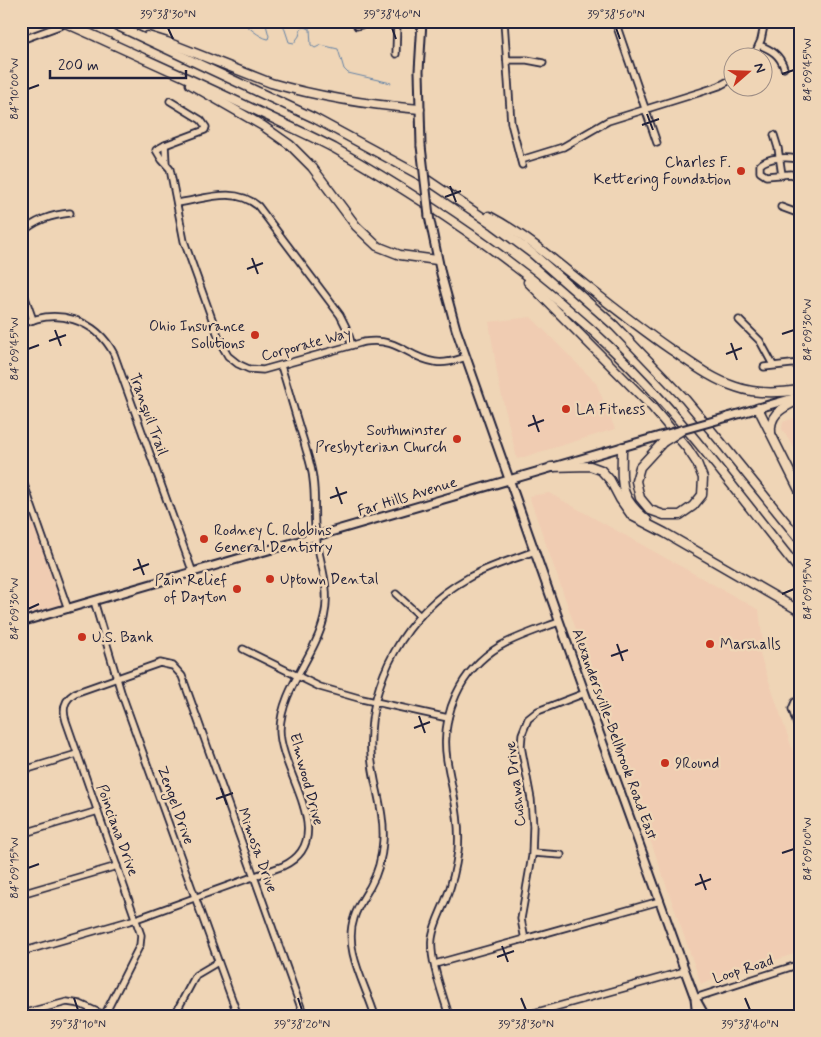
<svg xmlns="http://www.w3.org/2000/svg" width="821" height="1037" font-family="Mynerve,sans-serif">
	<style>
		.built { fill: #f0ccb2 }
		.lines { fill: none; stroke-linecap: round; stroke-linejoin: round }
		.stream { stroke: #6583a6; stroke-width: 1 }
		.minor-casing { stroke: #22223b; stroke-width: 9 }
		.major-casing { stroke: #22223b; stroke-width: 11 }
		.highway-casing { stroke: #22223b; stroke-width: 11 }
		.minor { stroke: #efd5b6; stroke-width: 5.5 }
		.major { stroke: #efd5b6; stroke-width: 7 }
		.highway { stroke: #efd5b6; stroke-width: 8 }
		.major-bridge-casing { stroke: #22223b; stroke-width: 11; stroke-linecap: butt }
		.highway-bridge-casing { stroke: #22223b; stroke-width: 11; stroke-linecap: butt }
		.major-bridge { stroke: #efd5b6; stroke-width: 7 }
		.highway-bridge { stroke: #efd5b6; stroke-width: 8 }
		.ticks { fill: none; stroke: #22223b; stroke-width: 2 }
		.poi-dot { fill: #c8321e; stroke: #efd5b6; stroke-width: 2 }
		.labels { text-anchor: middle; stroke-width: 5; stroke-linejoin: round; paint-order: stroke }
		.poi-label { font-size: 15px; fill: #22223b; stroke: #efd5b6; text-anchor: start }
		.street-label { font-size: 15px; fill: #22223b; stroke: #efd5b6 }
		.neatline { fill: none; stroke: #22223b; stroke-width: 2 }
		.ticks-label { font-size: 12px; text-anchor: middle; fill: #22223b }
	</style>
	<rect width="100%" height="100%" fill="#efd5b6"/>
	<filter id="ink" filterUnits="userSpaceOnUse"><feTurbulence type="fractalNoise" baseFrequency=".02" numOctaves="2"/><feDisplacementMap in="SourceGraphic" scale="10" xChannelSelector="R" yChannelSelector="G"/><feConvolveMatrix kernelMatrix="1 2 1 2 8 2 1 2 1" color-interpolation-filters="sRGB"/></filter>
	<g filter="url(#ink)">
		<g class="built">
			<polygon points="531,317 596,383 615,429 517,459 499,384 489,322"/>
			<polygon points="800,416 800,457 782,429 783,422"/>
			<polygon points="21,476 68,609 21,622"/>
			<polygon points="549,493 759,610 763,644 760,655 800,772 800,952 701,984 529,496"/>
		</g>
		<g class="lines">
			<g class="stream">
				<path d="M242,21C248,27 259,37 268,39L269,36L265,21"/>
				<polyline points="282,21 289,42 294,43 299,36 301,29 305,27 310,29 311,45 315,48 321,45 338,49 344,69 348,73 391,83"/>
			</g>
			<defs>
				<g id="minor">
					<polyline points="355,21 357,26 377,21"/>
					<polyline points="504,21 511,123 522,165"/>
					<polyline points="615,21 657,143"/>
					<polyline points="21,40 73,21"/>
					<path d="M759,45C772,50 780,55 784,68"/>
					<polyline points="396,54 397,21"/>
					<polyline points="753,58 761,40 765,21"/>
					<polyline points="507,60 527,60 543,63"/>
					<path d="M170,101L201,120L206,127L205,130L165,145L156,150L162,160L170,169L184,241L221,344L228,356L238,364L249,369L263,370L364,342C400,337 407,358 435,362C446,364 456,360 466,357"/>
					<polyline points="774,135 778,148 782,175"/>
					<polyline points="165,145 166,163"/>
					<polyline points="521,160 563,147 608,121 701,92 719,86 734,78"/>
					<path d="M800,160C790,156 767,157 760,165V172L766,176L791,174L800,178"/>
					<path d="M177,203C205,199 234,186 258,206L340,315L346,327L352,345"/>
					<polyline points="781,207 800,214"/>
					<path d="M21,233C36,220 51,215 70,213"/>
					<polyline points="21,286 33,320"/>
					<polyline points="739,320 760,341 773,365"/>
					<path d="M21,325C56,307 96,319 114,354L193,573"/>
					<polyline points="764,367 800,363"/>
					<polyline points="21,476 68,609"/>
					<polyline points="396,594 420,616"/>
					<polyline points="94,601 121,692 238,1016"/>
					<polyline points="243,649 320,687 362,699 448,718"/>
					<polyline points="800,699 795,702 792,709 800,734"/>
					<polyline points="21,771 77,754"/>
					<polyline points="21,834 98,811"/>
					<polyline points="533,853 561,855"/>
					<polyline points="21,894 117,866"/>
					<polyline points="525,940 521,919 532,856 533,826 531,799 521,746 522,734 528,719 538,711 585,693"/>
					<path d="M21,952L136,919L283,866C340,839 280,773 280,730C281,689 315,657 324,618C331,587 320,565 316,536C313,517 316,498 313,479C312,467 307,454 304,442C296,417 289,391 281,366"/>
					<polyline points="435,964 660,901"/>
					<polyline points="695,998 800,964"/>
					<polyline points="21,1014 67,1002 80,1004 104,1015"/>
					<path d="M104,1016L140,945L141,935L66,721C62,709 64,700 75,693L160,663L173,666L182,676L304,1016"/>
					<polyline points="174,1016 196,975 218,962"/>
					<path d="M375,1016C366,985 343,950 354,918C357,907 364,897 370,887C378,873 382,857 383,841C385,811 373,784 371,754C367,682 405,613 468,578C489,566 512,560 535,551"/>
					<path d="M449,1016C443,995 429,959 432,938C434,924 441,912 446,899C452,884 456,867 458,851C461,819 452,791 447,760C440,715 460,670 500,646C518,636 540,629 559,622"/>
					<polyline points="523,1016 685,971"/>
				</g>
				<g id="major">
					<polyline points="421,146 419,71 422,21"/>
					<polyline points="429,216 441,274 456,329 579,677 685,971 695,998 697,1016"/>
					<polyline points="728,417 800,396"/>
					<polyline points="21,622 660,436"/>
					<polyline points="696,1000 705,1016"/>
				</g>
				<g id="highway">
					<polyline points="107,21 314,118 423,177 494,225 533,254 615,326 685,399 720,441 800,540"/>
					<path d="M148,36L167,42L271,83C319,97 370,105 420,109"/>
					<path d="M97,37C149,61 201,84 253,109C280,122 307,134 334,148C434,205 531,270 614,351C683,417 740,497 800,571"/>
					<polyline points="190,84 263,126 290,145 312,167 356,226 377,246 400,255 437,260"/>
					<path d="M489,216C518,231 544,252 570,273C603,299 635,325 670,349C691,363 711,379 736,387C755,394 780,393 800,390"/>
					<polyline points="528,282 652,407 687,448 697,463 703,478 702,495 693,506 680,515 664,515 650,510 640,498 636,481 640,467 663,442"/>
					<polyline points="758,408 800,492"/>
					<path d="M771,433C769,412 784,408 800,399"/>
					<path d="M622,447C622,482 617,496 647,520"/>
					<polyline points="551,467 590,466 601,470 610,480 620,499 632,516 665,533 800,611"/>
				</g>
			</defs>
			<use href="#minor" class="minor-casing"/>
			<use href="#major" class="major-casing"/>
			<use href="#highway" class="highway-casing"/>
			<use href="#minor" class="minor"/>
			<use href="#major" class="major"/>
			<use href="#highway" class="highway"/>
			<defs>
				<g id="major-bridge">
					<polyline points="421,146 429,216"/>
					<polyline points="660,436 728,417"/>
				</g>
				<g id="highway-bridge">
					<polyline points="61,21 97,37"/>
					<polyline points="663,442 682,430"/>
				</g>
			</defs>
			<use href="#major-bridge" class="major-bridge-casing"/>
			<use href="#highway-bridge" class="highway-bridge-casing"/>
			<use href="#major-bridge" class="major-bridge"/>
			<use href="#highway-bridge" class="highway-bridge"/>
		</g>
	</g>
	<path class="ticks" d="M168,28L173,39M392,28L396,39M616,28L620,39M782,74L794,70M28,89L39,85M647,114L653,130M642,125L659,119M450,186L456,202M445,197L461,191M252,258L258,274M247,269L263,263M55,330L61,346M782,334L794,330M49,341L66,335M731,343L737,360M28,349L39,345M726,354L742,348M533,415L539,432M528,426L544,420M336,487L342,504M330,498L347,492M138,559L144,575M133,570L149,564M782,594L794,589M28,609L39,604M617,644L623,661M611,656L628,650M419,716L425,733M414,728L430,722M221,788L227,805M216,799L233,793M782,853L794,849M28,868L39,864M700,874L706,890M695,885L711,879M502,946L508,962M497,957L514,951M74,998L78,1010M298,998L302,1010M521,998L526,1010M745,998L750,1010"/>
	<g class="poi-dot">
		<circle cx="741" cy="171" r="5"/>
		<circle cx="255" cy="335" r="5"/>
		<circle cx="566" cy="409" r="5"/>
		<circle cx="457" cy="439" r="5"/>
		<circle cx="204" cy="539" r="5"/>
		<circle cx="270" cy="579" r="5"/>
		<circle cx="237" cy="589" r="5"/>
		<circle cx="82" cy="637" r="5"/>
		<circle cx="710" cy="644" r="5"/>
		<circle cx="665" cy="763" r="5"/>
	</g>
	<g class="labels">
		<g class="poi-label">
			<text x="731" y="167" text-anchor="end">Charles F.<tspan x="731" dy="17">Kettering Foundation</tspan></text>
			<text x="245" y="331" text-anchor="end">Ohio Insurance<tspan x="245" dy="17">Solutions</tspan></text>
			<text x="576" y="414">LA Fitness</text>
			<text x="447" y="435" text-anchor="end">Southminster<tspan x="447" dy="17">Presbyterian Church</tspan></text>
			<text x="214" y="535">Rodney C. Robbins<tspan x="214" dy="17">General Dentistry</tspan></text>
			<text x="280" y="584">Uptown Dental</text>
			<text x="227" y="585" text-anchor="end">Pain Relief<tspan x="227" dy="17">of Dayton</tspan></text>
			<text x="92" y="642">U.S. Bank</text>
			<text x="720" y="649">Marshalls</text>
			<text x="675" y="768">9Round</text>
		</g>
		<g class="street-label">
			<text transform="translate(306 344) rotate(-15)" y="5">Corporate Way</text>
			<text transform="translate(149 414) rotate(70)" y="5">Tranquil Trail</text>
			<text transform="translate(407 496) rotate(-17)" y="5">Far Hills Avenue</text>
			<text transform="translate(615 734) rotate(70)" y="5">Alexandersville-Bellbrook Road East</text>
			<text transform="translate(307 779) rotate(75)" y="5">Elmwood Drive</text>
			<text transform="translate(515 784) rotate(-97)" y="5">Cushwa Drive</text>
			<text transform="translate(176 805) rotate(70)" y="5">Zengel Drive</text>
			<text transform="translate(118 830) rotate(70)" y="5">Poinciana Drive</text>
			<text transform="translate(258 850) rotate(70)" y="5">Mimosa Drive</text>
			<text transform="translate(743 969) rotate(-18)" y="5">Loop Road</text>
		</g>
	</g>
	<rect width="821" height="1037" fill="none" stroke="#efd5b6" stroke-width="55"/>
	<g transform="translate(748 72) rotate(70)"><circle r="24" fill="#efd5b6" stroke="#9d8d85"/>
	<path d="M0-4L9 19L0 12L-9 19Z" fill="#c8321e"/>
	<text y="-8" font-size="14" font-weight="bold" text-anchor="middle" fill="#22223b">N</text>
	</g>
	<path d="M50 70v8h136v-8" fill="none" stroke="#22223b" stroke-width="2.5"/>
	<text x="58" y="70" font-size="15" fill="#22223b" stroke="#efd5b6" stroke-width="4" paint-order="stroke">200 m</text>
	<rect x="28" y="28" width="766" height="982" class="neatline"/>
	<g class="ticks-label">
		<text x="168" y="18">39°38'30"N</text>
		<text x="392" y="18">39°38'40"N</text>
		<text x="616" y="18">39°38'50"N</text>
		<text transform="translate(807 70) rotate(-90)" y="4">84°09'45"W</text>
		<text transform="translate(14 89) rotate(-90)" y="4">84°10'00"W</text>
		<text transform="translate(807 330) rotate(-90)" y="4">84°09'30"W</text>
		<text transform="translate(14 349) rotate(-90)" y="4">84°09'45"W</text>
		<text transform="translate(807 589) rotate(-90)" y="4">84°09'15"W</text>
		<text transform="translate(14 609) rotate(-90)" y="4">84°09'30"W</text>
		<text transform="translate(807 849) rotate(-90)" y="4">84°09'00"W</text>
		<text transform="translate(14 868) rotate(-90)" y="4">84°09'15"W</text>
		<text x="78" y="1028">39°38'10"N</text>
		<text x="302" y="1028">39°38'20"N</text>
		<text x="526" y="1028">39°38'30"N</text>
		<text x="750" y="1028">39°38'40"N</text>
	</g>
</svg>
